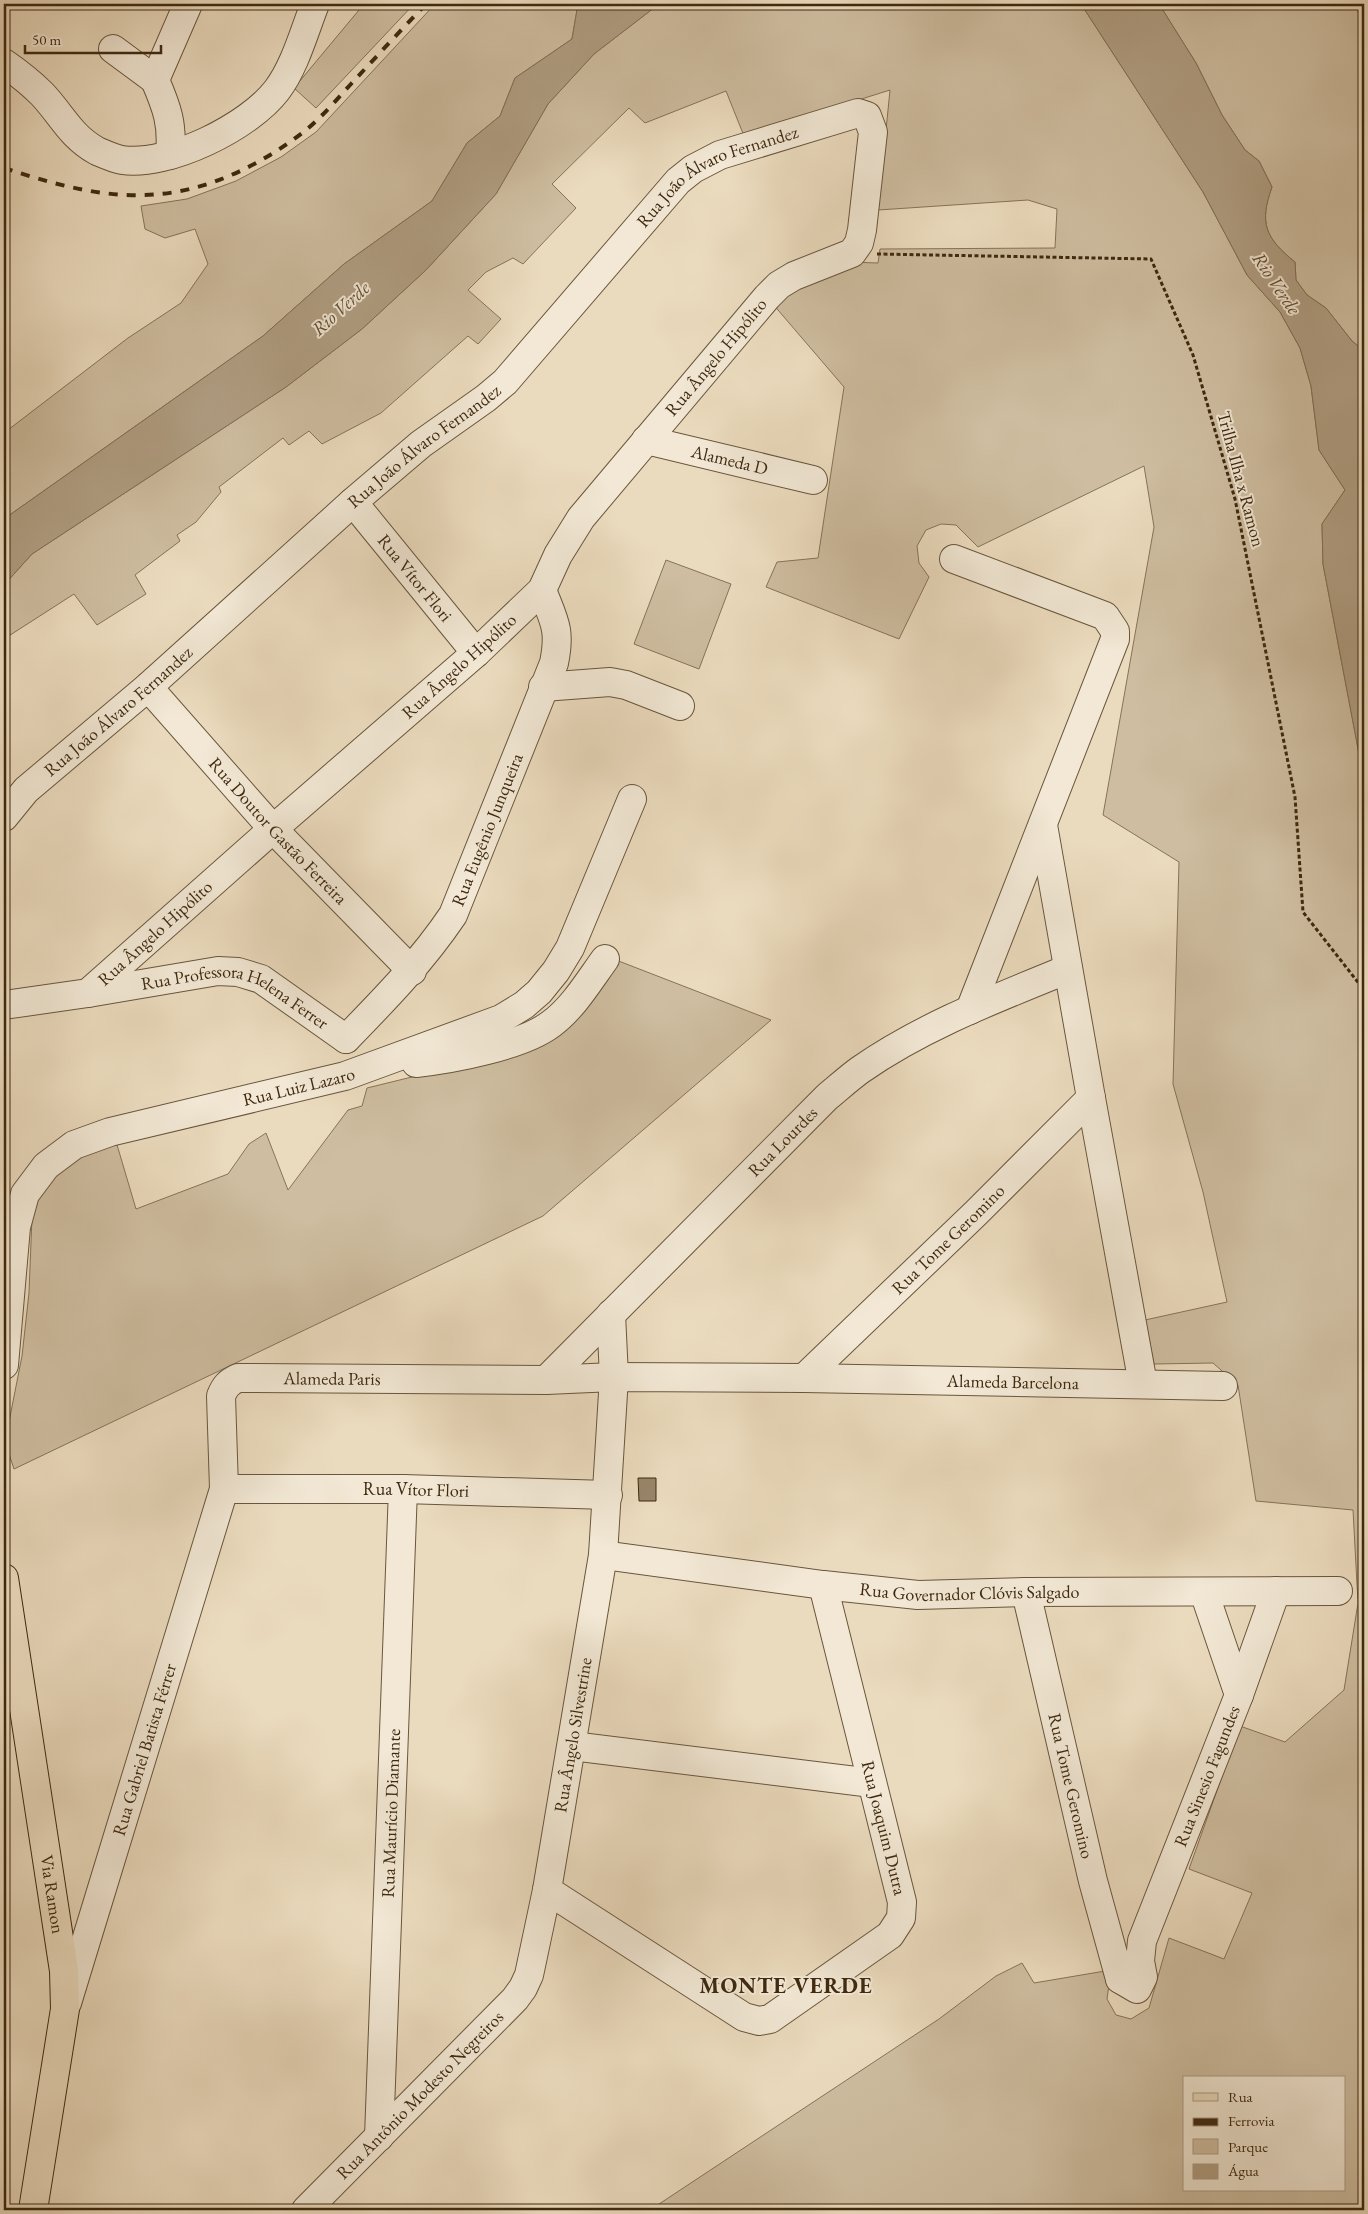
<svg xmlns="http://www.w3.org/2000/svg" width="1368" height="2214" font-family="'EB Garamond',serif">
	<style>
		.green { fill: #cebda0; stroke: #867358; fill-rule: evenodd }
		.water { fill: #b09e83; stroke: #826f55 }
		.building { fill: #98866a; stroke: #3e2910 }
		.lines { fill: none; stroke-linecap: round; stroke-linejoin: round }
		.minor-casing { stroke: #69563c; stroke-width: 30 }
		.major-casing { stroke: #3e2910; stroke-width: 30 }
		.path { stroke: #3e2910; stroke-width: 3; stroke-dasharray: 4 2.5; stroke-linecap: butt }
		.minor { stroke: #f2e8d5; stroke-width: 28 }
		.major { stroke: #ebdbbe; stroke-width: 28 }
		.rail { stroke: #3e2910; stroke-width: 4; stroke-dasharray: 9 9; stroke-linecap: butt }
		.labels { text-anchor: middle; stroke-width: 4; stroke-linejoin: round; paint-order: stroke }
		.street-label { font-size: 18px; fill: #3e2910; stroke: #f2e8d5 }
		.water-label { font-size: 19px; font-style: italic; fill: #604c32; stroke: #f2e8d5 }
		.district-label { font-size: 22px; font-weight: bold; letter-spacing: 1px; fill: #3e2910; stroke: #f2e8d5 }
	</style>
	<rect width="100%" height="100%" fill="#ebdbbe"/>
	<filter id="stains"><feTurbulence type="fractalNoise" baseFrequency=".004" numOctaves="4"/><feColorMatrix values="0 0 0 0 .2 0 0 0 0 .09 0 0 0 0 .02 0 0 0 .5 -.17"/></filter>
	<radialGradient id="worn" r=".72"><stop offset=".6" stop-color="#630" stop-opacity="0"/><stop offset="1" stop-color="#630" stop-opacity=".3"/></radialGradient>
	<g class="green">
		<polygon points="364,4 414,4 316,108 294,88"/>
		<polygon points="435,4 578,4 572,39 515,78 500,116 467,143 432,201 344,264 263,336 4,519 4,433 128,338 181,303 208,264 195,229 165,238 145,229 141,206 187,199 236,181 281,157 316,132"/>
		<path d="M659,4H1081L1203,192L1247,275L1280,312L1300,348L1311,386L1319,450L1345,490L1322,524L1323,564L1364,780V2210H650L939,2019L996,1976L1022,1963L1034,1983L1111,1970L1107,1999L1116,2015L1131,2019L1149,2008L1169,1938L1224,1959L1252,1893L1189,1869L1240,1726L1285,1742L1344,1690L1358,1603L1353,1510L1256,1501L1238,1385L1213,1363L1154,1364L1145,1320L1227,1302L1203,1192L1173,1084L1179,862L1103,815L1154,527L1144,466L978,547L956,525L941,524L926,530L917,546L919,563L929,577L899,639L766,587L777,562L818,558L844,387L772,303L849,262L878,263L880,249L1055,248L1057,209L1028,200L878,210L890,90L744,136L726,91L645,123L629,108L552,184L576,208L523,264L513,258L486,272L468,290L501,319L478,344L468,336L381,413L322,444L309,431L289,445L283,438L219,487L221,492L196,522L177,535L180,541L135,575L146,594L97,625L74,594L4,639V585L32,554L286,387L362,329L426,270L496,194L548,104L594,54ZM1184,2078H1344V2190H1184Z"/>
		<path d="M1159,4H1356L1364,34V351L1352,341L1326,308L1307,295L1296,280L1295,262C1265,238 1259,223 1272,187L1259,161L1245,150L1222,115L1196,63Z"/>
		<polygon points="666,560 731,584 699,669 634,644"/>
		<polygon points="616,960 771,1020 543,1216 14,1469 5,1442 22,1356 29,1293 32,1217 42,1188 61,1164 115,1138 136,1209 228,1174 249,1144 266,1133 288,1190 348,1110 362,1106 367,1088 522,1050"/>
	</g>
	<g class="water">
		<polygon points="578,4 659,4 594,54 548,104 496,194 426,270 362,329 286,387 32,554 4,585 4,519 263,336 344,264 432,201 467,143 500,116 515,78 572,39"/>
		<path d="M1081,4H1159L1196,63L1222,115L1245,150L1259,161L1272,187C1259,223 1265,238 1295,262L1296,280L1307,295L1326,308L1352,341L1364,351V780L1323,564L1322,524L1345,490L1319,450L1311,386L1300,348L1280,312L1247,275L1203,192Z"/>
	</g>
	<polygon class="building" points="638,1478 656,1478 656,1501 639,1501"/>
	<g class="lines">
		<defs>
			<g id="minor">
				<polyline points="113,49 155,80"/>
				<path d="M4,63C17,72 30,82 42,94C62,115 70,136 97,151C104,154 115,159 122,160C168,167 249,127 277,90C295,66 304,32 315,4"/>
				<path d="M170,155C173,124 167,108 155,80L188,4"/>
				<path id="s1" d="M646,440L813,480"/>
				<path id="s2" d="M353,502L476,653"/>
				<polyline points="954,559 1105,616 1115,631 1115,639 970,1010"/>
				<path id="s3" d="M148,687L273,829L412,971"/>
				<polyline points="543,687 610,682 626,685 680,706"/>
				<path id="s4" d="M4,817L26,790L148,687L353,502L421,444L486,398L505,382L678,181L693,169L720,155L858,113L867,116L873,132L862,230L859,243L852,253L794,276L779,285L767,297L581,518L558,555L542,590L476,653L273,829L88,993L4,1005"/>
				<polyline points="1043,825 1091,1098 1143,1384"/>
				<path id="s5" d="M88,993L218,971L238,972L261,979L346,1039"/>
				<path id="s6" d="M346,1039C385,999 422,961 453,915L554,663C561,629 554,621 542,590"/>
				<path d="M416,1063C453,1059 522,1046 551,1024C573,1008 589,981 605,959"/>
				<path id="s7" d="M4,1365L16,1227L25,1194L46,1166L74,1145L110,1132L345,1076L501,1019L524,1005L539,992L556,971L570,948L632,799"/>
				<path id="s8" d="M804,1378L976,1213L1091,1098"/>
				<path id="s9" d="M546,1380L827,1097C838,1088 849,1078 860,1070C923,1026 997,998 1068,969"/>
				<path id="s10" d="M224,1489H403L608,1495"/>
				<path id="s11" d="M603,1555L823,1585L918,1595L1026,1592L1338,1591"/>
				<path id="s12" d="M1026,1592L1093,1881L1120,1979"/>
				<polyline points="1204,1592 1239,1695"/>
				<polyline points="572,1746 872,1783"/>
				<polyline points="547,1890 744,2017 759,2021 770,2019 890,1935 901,1918 902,1902 823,1585"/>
				<path id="s13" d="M1140,1961L1126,1966L1120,1979L1137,1989L1143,1977L1140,1961L1142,1941L1239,1695L1276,1591"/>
				<path id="s14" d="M67,2003L224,1489L221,1396C225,1386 229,1382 238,1378L546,1380L614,1377L804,1378L1223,1386"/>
				<path id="s15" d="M379,2137L403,1489"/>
				<path id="s16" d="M306,2210L515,1999L523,1988L529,1975L547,1890L603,1555L614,1377L611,1314"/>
			</g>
			<g id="major">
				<path id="s17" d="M4,1578L64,1971L65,2009L33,2210"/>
			</g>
		</defs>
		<use href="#minor" class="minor-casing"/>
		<use href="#major" class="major-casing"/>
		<polyline class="path" points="877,254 1151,259 1193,355 1235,499 1295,797 1303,912 1364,990"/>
		<use href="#minor" class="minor"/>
		<use href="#major" class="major"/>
		<path class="rail" d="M4,168C47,182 97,197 144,195C203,194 260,166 306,130C322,117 337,99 351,84C376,57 401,30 426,4"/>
	</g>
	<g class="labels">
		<g class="street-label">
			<text dy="6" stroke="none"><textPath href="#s4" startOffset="966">Rua João Álvaro Fernandez</textPath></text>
			<text transform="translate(716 357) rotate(-50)" y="6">Rua Ângelo Hipólito</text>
			<text dy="6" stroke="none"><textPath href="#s4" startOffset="561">Rua João Álvaro Fernandez</textPath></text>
			<text dy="6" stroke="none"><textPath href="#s1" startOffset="86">Alameda D</textPath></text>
			<text transform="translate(1241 479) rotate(75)" y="6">Trilha Ilha x Ramon</text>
			<text dy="6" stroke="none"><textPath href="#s2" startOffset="98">Rua Vítor Flori</textPath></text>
			<text transform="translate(459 666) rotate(-42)" y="6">Rua Ângelo Hipólito</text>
			<text dy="6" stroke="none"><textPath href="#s4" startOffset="156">Rua João Álvaro Fernandez</textPath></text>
			<text dy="6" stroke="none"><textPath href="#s6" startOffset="256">Rua Eugênio Junqueira</textPath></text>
			<text dy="6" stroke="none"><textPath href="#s3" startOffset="194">Rua Doutor Gastão Ferreira</textPath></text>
			<text transform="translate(155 933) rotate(-42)" y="6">Rua Ângelo Hipólito</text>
			<text dy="6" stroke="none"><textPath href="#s5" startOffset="155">Rua Professora Helena Ferrer</textPath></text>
			<text dy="6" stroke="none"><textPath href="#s7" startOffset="475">Rua Luiz Lazaro</textPath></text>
			<text dy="6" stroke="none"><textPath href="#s9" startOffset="336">Rua Lourdes</textPath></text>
			<text dy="6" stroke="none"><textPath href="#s8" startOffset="200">Rua Tome Geromino</textPath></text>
			<text dy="6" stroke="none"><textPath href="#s14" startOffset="750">Alameda Paris</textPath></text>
			<text dy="6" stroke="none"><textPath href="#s14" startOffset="1431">Alameda Barcelona</textPath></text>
			<text dy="6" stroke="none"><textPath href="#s10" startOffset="192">Rua Vítor Flori</textPath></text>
			<text dy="6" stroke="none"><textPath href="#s11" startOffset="369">Rua Governador Clóvis Salgado</textPath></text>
			<text dy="6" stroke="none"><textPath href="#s16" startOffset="569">Rua Ângelo Silvestrine</textPath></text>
			<text dy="6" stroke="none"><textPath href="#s14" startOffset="265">Rua Gabriel Batista Férrer</textPath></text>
			<text dy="6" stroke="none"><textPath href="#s13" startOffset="276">Rua Sinesio Fagundes</textPath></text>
			<text dy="6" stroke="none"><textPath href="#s12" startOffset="199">Rua Tome Geromino</textPath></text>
			<text dy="6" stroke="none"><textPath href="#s15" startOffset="324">Rua Maurício Diamante</textPath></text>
			<text transform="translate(884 1828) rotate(76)" y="6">Rua Joaquim Dutra</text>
			<text dy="6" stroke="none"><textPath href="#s17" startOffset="320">Via Ramon</textPath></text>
			<text dy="6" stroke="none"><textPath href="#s16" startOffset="162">Rua Antônio Modesto Negreiros</textPath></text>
		</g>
		<g class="water-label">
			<text transform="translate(1277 283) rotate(56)" y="7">Rio Verde</text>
			<text transform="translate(340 308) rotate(-42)" y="7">Rio Verde</text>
		</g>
		<g class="district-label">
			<text x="786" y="1993">MONTE VERDE</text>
		</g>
	</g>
	<rect width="1368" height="2214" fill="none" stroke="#ebdbbe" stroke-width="20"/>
	<rect x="5" y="5" width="1358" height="2204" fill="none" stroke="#3e2910" stroke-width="2.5"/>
	<rect x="10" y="10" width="1348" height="2194" fill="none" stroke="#3e2910"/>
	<rect x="1183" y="2076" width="162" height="115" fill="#f2e8d5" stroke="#aa9c86"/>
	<rect x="1193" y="2093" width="25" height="8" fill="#ebdbbe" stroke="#aa9c86"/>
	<text x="1228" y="2102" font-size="15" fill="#3e2910">Rua</text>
	<rect x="1193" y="2118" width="25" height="8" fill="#3e2910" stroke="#aa9c86"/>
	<text x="1228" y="2126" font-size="15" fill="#3e2910">Ferrovia</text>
	<rect x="1193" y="2139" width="25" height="15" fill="#cebda0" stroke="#aa9c86"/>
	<text x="1228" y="2152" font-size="15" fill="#3e2910">Parque</text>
	<rect x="1193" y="2164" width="25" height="15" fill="#b09e83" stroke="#aa9c86"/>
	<text x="1228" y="2176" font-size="15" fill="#3e2910">Água</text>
	<path d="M25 45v8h136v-8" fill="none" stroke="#3e2910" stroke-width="2.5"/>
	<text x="32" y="45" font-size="15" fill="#3e2910" stroke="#f2e8d5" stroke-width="4" paint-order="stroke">50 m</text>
	<rect width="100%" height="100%" filter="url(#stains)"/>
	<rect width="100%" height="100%" fill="url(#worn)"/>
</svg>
